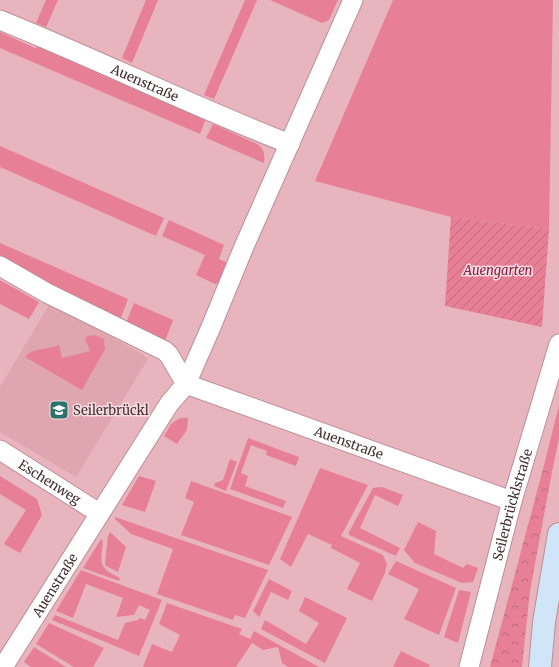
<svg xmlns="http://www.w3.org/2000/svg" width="559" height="667" font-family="Merriweather,serif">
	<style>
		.built { fill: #dfa6b0 }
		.grass { fill: #e78097 }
		.forest { fill: url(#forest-crowns) }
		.garden { fill: url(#garden-furrows) }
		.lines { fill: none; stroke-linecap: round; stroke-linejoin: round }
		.minor-casing { stroke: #be8e97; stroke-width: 21 }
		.secondary-casing { stroke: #be8e97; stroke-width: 24 }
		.minor { stroke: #fff; stroke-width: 19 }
		.secondary { stroke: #d0e5f7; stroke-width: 22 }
		.labels { text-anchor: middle; stroke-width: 3; stroke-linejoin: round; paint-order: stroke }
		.street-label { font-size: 13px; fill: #432f33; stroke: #f8dee2 }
		.park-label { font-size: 13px; font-style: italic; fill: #8a1a40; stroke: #f8dee2 }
		.poi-label { font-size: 13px; fill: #432f33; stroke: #f8dee2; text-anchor: start }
	</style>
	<defs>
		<pattern id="forest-crowns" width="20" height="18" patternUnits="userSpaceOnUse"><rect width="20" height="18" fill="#e78097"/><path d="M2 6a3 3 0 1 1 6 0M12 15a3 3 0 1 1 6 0" fill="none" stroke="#bd697c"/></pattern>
		<pattern id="garden-furrows" width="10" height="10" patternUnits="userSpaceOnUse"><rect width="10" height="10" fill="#e78097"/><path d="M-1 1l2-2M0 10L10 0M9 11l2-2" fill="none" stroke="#bd697c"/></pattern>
	</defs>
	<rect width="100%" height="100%" fill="#e8b5be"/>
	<polygon class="built" points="50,303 142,354 148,359 76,477 0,432 0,387"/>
	<g class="grass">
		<polygon points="46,0 58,0 46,27 36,23"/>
		<polygon points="146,0 158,0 132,63 122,58"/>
		<polygon points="245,0 257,0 214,99 204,95"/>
		<polygon points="270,0 338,0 329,20 322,23"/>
		<polygon points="393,0 553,0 549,229 451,217 315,181"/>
		<polygon points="0,32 35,48 42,45 207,116 200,134 0,48"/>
		<path d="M213,124L257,144C264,149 265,154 264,163L206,138Z"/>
		<polygon points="0,146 164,218 156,236 0,167"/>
		<polygon points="169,220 224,245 219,259 230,264 222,282 215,284 196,275 205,255 162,236"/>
		<polygon points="0,243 128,299 121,318 116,322 0,258"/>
		<polygon points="0,280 39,302 29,319 0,304"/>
		<polygon points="134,303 173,320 165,341 127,321"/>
		<path d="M95,335L104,339L105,349L82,390L25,357C34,347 48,350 59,345L62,358L90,351L85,338L88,336Z"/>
		<polygon points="559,405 559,438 552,472 543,469"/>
		<polygon points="180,418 188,418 187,430 177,444 164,436 171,424"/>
		<polygon points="248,438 299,457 296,466 266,455 267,451 251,445 241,473 248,476 245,486 286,501 283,508 230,489"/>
		<polygon points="230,459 237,462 226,491 214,486 215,483 223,480"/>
		<polygon points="320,468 368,485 341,536 383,555 387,564 385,573 372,601 347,589 360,563 331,548 332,545 308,534 291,567 280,559"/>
		<polygon points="0,476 37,499 42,515 20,553 4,544 26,510 0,494"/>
		<polygon points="139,476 156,481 145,512 122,505"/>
		<polygon points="191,481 292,517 269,565 181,535 194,502 185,498"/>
		<polygon points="382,487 403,495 398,506 375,495 360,528 400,548 396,556 349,535 349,532 373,488"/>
		<polygon points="115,517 268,570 245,618 235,615 233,620 157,594 173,549 131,534 115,519"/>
		<polygon points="418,522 436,531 434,554 463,568 467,564 478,568 473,582 462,583 415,563 404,550"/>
		<polygon points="110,532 126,547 118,572 106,566 105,563 108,536"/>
		<path d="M101,539L103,541C101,563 97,567 120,578L119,581L83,568Z"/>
		<polygon points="396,561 456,588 439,635 404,619 419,589 388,574"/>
		<polygon points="81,570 162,600 139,656 52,620 55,615 118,640 125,623 138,620 140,618 145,620 150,610 139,605 134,615 116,617 123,598 86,584 73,618 56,611"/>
		<polygon points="269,579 292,591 288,600 271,592 259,617 253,611"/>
		<polygon points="459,590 471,592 458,643 444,637"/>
		<polygon points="305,597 347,618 325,663 261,629 265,620 306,644 319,623 299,611"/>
		<polygon points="167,603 242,629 239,634 250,639 254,631 319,667 288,667 282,663 278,647 263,650 252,643 236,667 143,667 152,644 172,652 180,635 159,624"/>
		<polygon points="49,623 104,648 93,667 74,667 36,644"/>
		<polygon points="34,647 66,667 31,667 24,662"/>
		<polygon points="401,651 430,665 429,667 393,667"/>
	</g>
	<polygon class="forest" points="543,469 552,472 530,591 522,667 490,667"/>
	<polygon class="garden" points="451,217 549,229 542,327 445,306"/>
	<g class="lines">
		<defs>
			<g id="minor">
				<path id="s1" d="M0,20C97,59 192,106 290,144"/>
				<path id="s2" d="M0,266L47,293L165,351L169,355L186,384L512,501"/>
				<path id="s3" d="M0,450L99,513"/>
				<path id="s4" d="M3,667L169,404L186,384L211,327L243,249L353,0"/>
				<path id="s5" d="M469,667L512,501L559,344"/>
			</g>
			<polyline id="secondary" points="540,667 544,622 559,534"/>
		</defs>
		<use href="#minor" class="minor-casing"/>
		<use href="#secondary" class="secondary-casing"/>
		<use href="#minor" class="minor"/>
		<use href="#secondary" class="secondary"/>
	</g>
	<defs>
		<symbol id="school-square" viewBox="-11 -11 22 22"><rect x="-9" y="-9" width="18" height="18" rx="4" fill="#2b736c" stroke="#f8dee2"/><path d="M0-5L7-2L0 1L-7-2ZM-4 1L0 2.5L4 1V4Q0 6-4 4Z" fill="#fff"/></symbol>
	</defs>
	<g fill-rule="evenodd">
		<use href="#school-square" x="48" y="399" width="22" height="22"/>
	</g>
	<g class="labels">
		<g class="street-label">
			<text dy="5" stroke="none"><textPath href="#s1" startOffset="158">Auenstraße</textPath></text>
			<text dy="5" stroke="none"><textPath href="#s2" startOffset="398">Auenstraße</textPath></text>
			<text dy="5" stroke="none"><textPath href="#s3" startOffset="59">Eschenweg</textPath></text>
			<text dy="5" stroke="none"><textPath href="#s5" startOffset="168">Seilerbrücklstraße</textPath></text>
			<text dy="5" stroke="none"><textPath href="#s4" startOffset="97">Auenstraße</textPath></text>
		</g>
		<g class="park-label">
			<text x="498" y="275">Auengarten</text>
		</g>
		<g class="poi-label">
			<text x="73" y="415">Seilerbrückl</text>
		</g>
	</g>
</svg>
